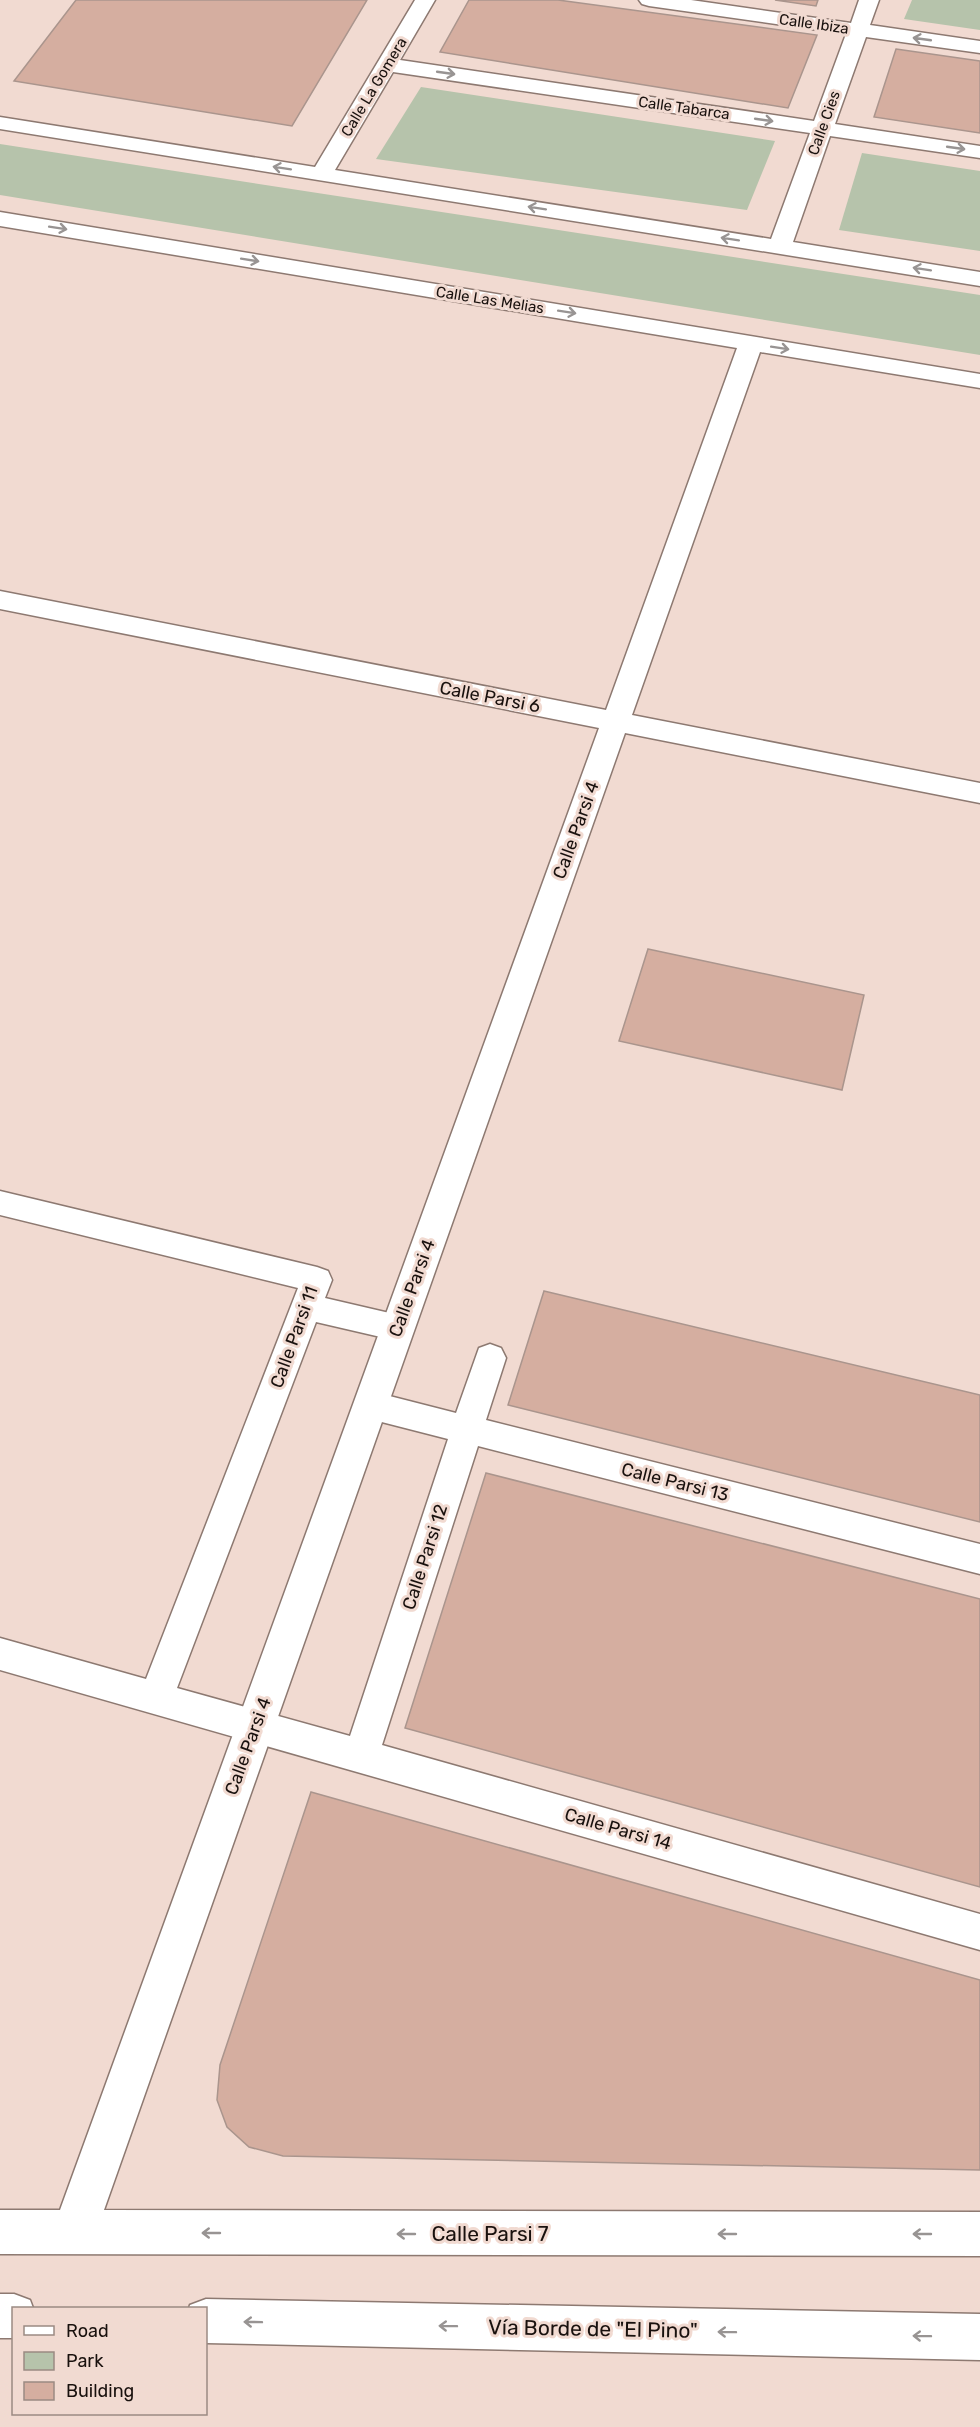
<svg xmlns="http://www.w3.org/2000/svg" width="980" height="2427" font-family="Rubik,sans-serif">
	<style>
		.green { fill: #b6c3ab }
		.building { fill: #d5aea0; stroke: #aa958d; stroke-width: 1.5 }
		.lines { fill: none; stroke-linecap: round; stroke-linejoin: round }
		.lane-casing { stroke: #8d7971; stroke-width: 3 }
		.street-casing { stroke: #8d7971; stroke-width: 3 }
		.secondary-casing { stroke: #8d7971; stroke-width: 3 }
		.lane { fill: #fff; fill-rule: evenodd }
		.street { fill: #fff; fill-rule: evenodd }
		.secondary { fill: #fff; fill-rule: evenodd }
		.oneway { stroke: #989493 }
		.labels { text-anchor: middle; stroke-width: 6; stroke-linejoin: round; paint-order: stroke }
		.far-street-label { font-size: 15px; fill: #19110e; stroke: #f1dad1 }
		.street-label { font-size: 18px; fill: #19110e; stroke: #f1dad1 }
		.near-street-label { font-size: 21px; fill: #19110e; stroke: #f1dad1 }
	</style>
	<rect width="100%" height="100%" fill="#f1dad1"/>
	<g class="green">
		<polygon points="912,0 980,0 980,30 904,19"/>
		<polygon points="421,87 775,141 747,210 376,159"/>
		<polygon points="0,144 980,295 980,355 0,195"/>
		<polygon points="862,153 980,171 980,251 839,230"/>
	</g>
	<g class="building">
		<polygon points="76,0 367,0 292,126 14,81"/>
		<polygon points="469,0 558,0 817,35 788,108 440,52"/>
		<polygon points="775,0 818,0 816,6"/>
		<polygon points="896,49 980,61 980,133 874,117"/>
		<polygon points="648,949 864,995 842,1090 619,1041"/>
		<polygon points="544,1291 980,1395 980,1522 508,1405"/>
		<polygon points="486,1473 980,1599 980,1887 405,1728"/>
		<polygon points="311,1792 980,1980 980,2170 283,2156 249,2147 227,2127 217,2100 220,2065"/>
	</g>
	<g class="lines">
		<defs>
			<polygon id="lane" points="0,1191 317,1267 328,1271 332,1280 325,1298 398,1315 409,1319 414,1328 409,1337 398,1341 316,1322 177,1688 350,1736 448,1439 370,1419 359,1415 354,1405 359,1395 370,1391 456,1413 479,1348 490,1344 501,1348 506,1358 486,1420 980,1544 980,1574 478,1446 382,1745 980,1914 980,1950 0,1670 0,1638 146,1679 298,1288 0,1215"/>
			<g id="street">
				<path d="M415,0H435L400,60L814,121L846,34L649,6L642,4L639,0H691L851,23L859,0H879L870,25L980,41V53L866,37L835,124L980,146V158L830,136L793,242L980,272V286L0,129V117L315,167ZM393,72L810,133L771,239L335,170Z"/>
				<polygon points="0,212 980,374 980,388 760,352 632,715 980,783 980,803 625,733 104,2210 980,2212 980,2256 0,2254 0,2210 60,2210 599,728 0,609 0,591 606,710 737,348 0,226"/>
			</g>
			<g id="secondary">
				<polygon points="0,2294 14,2294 30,2300 33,2308 14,2308 14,2338 0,2338"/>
				<polygon points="206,2299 980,2314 980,2360 206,2343 206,2308 189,2308 190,2305"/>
			</g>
		</defs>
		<use href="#lane" class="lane-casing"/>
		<use href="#street" class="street-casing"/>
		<use href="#secondary" class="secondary-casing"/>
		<use href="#lane" class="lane"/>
		<use href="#street" class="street"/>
		<use href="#secondary" class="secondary"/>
	</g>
	<defs><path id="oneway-shaft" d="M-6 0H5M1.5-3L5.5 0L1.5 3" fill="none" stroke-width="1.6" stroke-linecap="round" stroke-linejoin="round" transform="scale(1.5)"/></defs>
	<g class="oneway">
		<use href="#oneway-shaft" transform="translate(922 39) rotate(-172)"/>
		<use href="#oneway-shaft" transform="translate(446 73) rotate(8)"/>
		<use href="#oneway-shaft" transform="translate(764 120) rotate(8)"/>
		<use href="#oneway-shaft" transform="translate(956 148) rotate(8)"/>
		<use href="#oneway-shaft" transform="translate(282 168) rotate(-171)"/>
		<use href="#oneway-shaft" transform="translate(537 208) rotate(-171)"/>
		<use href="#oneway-shaft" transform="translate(58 228) rotate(9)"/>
		<use href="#oneway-shaft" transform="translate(730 239) rotate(-171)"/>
		<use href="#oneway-shaft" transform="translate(250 260) rotate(9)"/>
		<use href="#oneway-shaft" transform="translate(922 269) rotate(-171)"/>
		<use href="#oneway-shaft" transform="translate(567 312) rotate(9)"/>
		<use href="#oneway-shaft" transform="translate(780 348) rotate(9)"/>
		<use href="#oneway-shaft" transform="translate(211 2233) rotate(-180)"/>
		<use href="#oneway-shaft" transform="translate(406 2234) rotate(-180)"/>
		<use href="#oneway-shaft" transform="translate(727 2234) rotate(-180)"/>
		<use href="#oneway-shaft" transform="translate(922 2234) rotate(-180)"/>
		<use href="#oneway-shaft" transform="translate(253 2322) rotate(-179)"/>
		<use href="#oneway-shaft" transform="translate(448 2326) rotate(-179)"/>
		<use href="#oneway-shaft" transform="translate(727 2332) rotate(-179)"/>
		<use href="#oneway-shaft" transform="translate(922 2336) rotate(-179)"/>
	</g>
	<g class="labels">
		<g class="far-street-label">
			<text transform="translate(814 24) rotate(8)" y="5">Calle Ibiza</text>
			<text transform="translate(374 87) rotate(-59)" y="5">Calle La Gomera</text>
			<text transform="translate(684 108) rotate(8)" y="5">Calle Tabarca</text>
			<text transform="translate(824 123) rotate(-70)" y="5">Calle Cies</text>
			<text transform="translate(490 300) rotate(9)" y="5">Calle Las Melias</text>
		</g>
		<g class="street-label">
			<text transform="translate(490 697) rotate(11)" y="6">Calle Parsi 6</text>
			<text transform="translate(576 830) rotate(-70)" y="6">Calle Parsi 4</text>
			<text transform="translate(412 1288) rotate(-70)" y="6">Calle Parsi 4</text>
			<text transform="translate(294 1337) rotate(-70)" y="6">Calle Parsi 11</text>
			<text transform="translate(675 1482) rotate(14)" y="6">Calle Parsi 13</text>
			<text transform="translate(425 1557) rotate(-72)" y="6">Calle Parsi 12</text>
			<text transform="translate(248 1746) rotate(-70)" y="6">Calle Parsi 4</text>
			<text transform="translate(618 1829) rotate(16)" y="6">Calle Parsi 14</text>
		</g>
		<g class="near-street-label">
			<text x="490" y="2241">Calle Parsi 7</text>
			<text transform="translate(593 2329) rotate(1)" y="7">Vía Borde de "El Pino"</text>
		</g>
	</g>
	<rect x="12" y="2307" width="195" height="108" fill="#f1dad1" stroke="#9b8a83" stroke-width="1.5"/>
	<rect x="24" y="2326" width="30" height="9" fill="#ffffff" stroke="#9b8a83" stroke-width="1.5"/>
	<text x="66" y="2337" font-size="18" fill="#19110e">Road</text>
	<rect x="24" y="2352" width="30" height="18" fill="#b6c3ab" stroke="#9b8a83" stroke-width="1.5"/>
	<text x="66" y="2367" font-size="18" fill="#19110e">Park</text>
	<rect x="24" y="2382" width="30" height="18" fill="#d5aea0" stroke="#9b8a83" stroke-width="1.5"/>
	<text x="66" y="2397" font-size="18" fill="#19110e">Building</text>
</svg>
